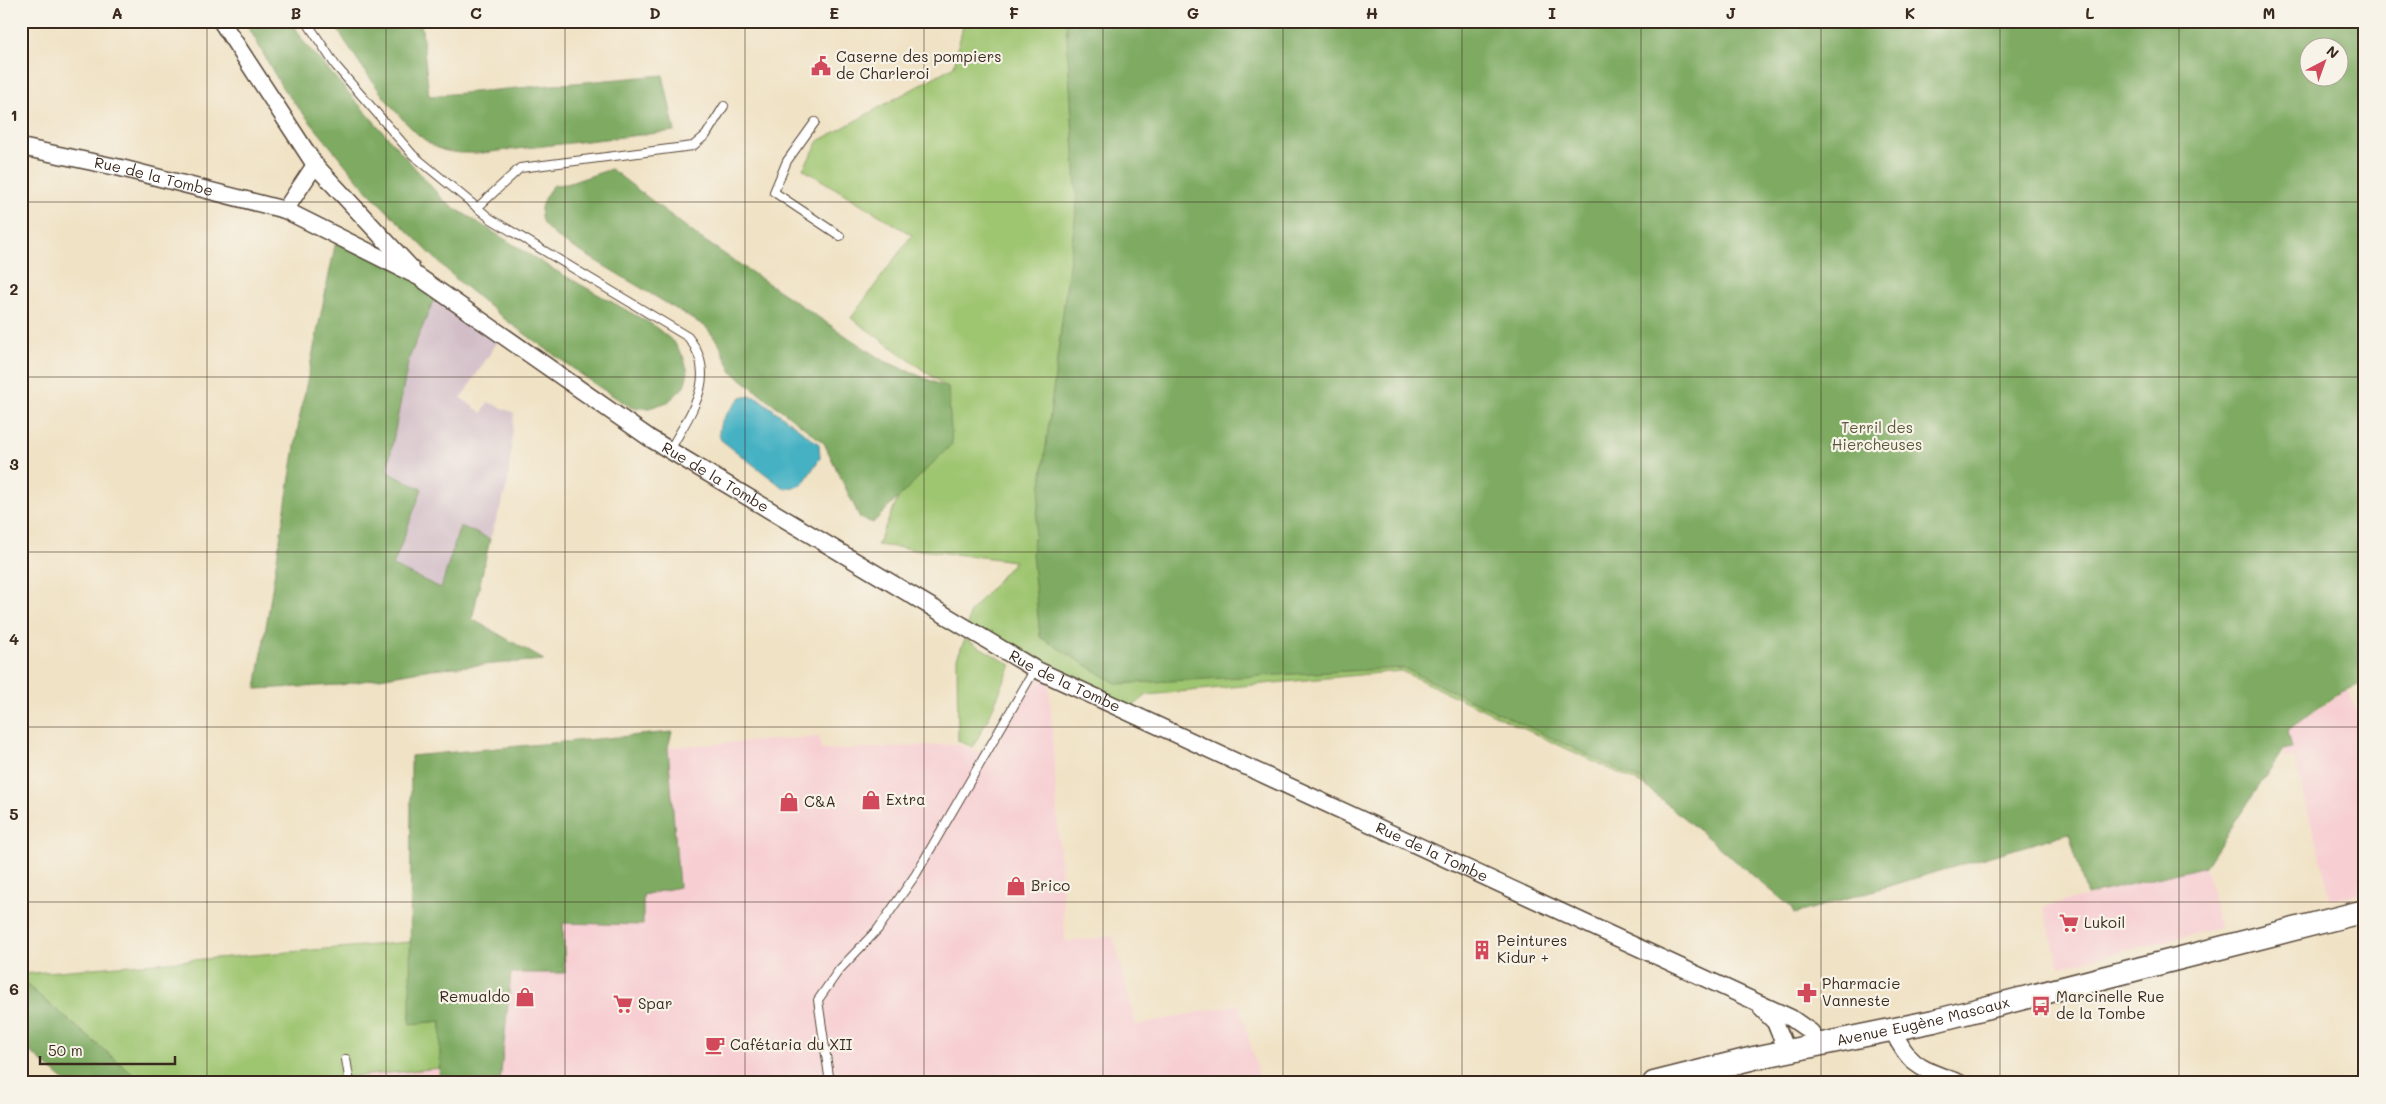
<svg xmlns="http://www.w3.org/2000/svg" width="2386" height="1104" font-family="Mali,sans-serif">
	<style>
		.built { fill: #f7cfd3 }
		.industrial { fill: #d2bdc7 }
		.green { fill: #9ec570; stroke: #6c7847 }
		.forest { fill: #7eaa62; stroke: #5c6a40; fill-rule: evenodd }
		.water { fill: #45b1c3; stroke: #406e70 }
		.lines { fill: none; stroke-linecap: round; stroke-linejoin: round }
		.service-casing { stroke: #564637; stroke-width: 10 }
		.minor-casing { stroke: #564637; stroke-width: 19 }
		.secondary-casing { stroke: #564637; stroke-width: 25 }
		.service { stroke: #fff; stroke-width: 8 }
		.minor { stroke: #fff; stroke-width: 16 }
		.secondary { stroke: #fff; stroke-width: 22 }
		.grid { fill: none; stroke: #3b2a1e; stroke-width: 1; stroke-opacity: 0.55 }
		.labels { text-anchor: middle; stroke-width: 4.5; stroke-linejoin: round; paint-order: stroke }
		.poi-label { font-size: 15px; fill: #3b2a1e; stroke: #f7f3e8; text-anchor: start }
		.street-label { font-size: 15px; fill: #3b2a1e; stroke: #f7f3e8 }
		.park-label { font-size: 15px; fill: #595837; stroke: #f7f3e8 }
		.neatline { fill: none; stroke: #3b2a1e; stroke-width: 2 }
		.grid-label { font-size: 16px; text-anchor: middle; font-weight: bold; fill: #3b2a1e }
	</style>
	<rect width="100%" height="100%" fill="#f7f3e8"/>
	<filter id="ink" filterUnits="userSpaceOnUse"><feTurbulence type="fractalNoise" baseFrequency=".02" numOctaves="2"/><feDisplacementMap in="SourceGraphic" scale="10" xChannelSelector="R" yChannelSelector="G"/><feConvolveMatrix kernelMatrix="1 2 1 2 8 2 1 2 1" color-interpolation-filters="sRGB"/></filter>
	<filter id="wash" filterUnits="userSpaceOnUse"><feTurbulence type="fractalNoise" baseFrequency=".0096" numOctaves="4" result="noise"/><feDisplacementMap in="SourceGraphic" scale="20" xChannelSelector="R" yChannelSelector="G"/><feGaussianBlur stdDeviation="1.12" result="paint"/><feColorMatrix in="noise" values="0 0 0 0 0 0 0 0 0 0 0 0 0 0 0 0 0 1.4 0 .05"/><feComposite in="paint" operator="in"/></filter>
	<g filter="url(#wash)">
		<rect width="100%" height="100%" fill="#f0e2c5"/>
		<g class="built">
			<polygon points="1031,675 1049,681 1065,942 1113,936 1136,1025 1239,1004 1261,1083 500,1083 511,973 565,973 563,923 643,925 643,895 679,887 668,747 819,737 821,750 957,744 980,752"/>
			<polygon points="2348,689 2365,732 2365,892 2331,900 2294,757 2285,759 2283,750 2292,747 2288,730"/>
			<polygon points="2206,866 2219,928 2060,967 2043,907"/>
			<polygon points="440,1068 439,1083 328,1083 327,1079"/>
		</g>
		<polygon class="industrial" points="438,291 502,335 461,398 482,413 488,402 514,413 508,483 490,539 460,526 441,588 393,566 422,489 387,472 409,358"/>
		<g class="green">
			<polygon points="964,21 1068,21 1666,733 1644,785 1401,671 1147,695 1127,711 967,628 970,612 1015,561 877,545 948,388 851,318 912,235 803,169 819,141 954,66"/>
			<polygon points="965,639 1011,665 989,717 973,747 958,741 957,658"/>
			<polygon points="411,942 410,1024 441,1021 440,1068 327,1079 306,1083 143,1083 21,980 21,974"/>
		</g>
		<g class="forest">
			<polygon points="245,21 292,21 303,41 445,202 551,268 653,325 674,342 683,356 688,372 684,387 668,402 649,408 632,408 596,385 507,321 456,279 367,191 283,89"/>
			<path d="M332,21H421L429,96L663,75L675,131L482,153C468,153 453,154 440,149C402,133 355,56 332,21Z"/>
			<path d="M1066,21H2365V682L2336,695L2288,730L2292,748L2283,750L2206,866L2087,895L2069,833L1794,914L1791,907L1644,785L1645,782L1403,668L1117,684L1040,637L1032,554L1077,204ZM2308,48H2338V78H2308Z"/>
			<path d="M611,169L699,237L882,360L948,388L952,444L873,523L860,518L824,443L732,372L719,344L706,327L561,240C556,236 549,231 545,226C535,213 544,195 554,185L567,184Z"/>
			<polygon points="337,236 438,291 409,358 387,472 422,489 393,566 441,588 460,526 490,539 472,619 544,660 431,669 340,685 256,689 300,415"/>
			<polygon points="672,732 668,747 679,887 643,895 643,925 563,923 565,973 511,973 500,1083 439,1083 441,1021 410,1024 411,756"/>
			<polygon points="21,980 143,1083 67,1083 21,1044"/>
		</g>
		<path class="water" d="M750,396L758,398L819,444L820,458L802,485L785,489L721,440C713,424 731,410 740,398Z"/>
	</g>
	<g filter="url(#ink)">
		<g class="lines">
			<defs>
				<g id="service">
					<path d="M306,21L336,66L413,155L491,219L688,337C720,377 690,413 670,450"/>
					<polyline points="815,122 787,161 774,192 840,236"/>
					<polyline points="477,208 520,168 693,146 706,135 724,106"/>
					<polyline points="346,1059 350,1083"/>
					<polyline points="830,1083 818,1000 839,970 878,929 916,874 1035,669"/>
				</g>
				<g id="minor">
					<polyline points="221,21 315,165 411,268"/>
					<path id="s1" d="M21,147L121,168L285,210L419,277L651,439L1035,669L1791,1018L1811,1032L1818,1045"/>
					<polyline points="285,210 315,165"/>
					<polyline points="1762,1009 1775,1022 1787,1051"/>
					<path d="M1892,1029C1911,1069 1921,1068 1960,1083"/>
				</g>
				<g id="secondary">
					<path id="s2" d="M1654,1083L1754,1058L1934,1021L2365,911"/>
				</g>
			</defs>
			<use href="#service" class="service-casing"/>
			<use href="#minor" class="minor-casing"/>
			<use href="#secondary" class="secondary-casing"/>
			<use href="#service" class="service"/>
			<use href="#minor" class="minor"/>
			<use href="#secondary" class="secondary"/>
		</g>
	</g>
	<path class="grid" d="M207,21V1083M386,21V1083M565,21V1083M745,21V1083M924,21V1083M1103,21V1083M1283,21V1083M1462,21V1083M1641,21V1083M1821,21V1083M2000,21V1083M2179,21V1083M21,202H2365M21,377H2365M21,552H2365M21,727H2365M21,902H2365"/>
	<defs>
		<symbol id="civic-bare" viewBox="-9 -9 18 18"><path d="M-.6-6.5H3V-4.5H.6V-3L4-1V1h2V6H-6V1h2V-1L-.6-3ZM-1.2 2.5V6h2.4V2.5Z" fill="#d1495b" stroke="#f7f3e8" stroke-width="2.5" paint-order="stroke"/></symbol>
		<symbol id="shop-bare" viewBox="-9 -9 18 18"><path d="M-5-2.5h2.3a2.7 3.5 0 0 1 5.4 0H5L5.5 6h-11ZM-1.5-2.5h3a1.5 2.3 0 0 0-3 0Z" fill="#d1495b" stroke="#f7f3e8" stroke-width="2.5" paint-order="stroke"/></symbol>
		<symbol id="supermarket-bare" viewBox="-9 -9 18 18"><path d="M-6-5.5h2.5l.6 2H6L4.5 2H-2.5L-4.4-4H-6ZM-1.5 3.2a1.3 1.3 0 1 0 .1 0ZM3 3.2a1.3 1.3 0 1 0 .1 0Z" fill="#d1495b" stroke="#f7f3e8" stroke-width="2.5" paint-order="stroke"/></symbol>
		<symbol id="building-bare" viewBox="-9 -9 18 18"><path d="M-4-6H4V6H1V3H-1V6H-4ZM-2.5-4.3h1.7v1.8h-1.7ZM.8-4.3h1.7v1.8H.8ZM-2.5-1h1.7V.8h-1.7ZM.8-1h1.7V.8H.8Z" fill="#d1495b" stroke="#f7f3e8" stroke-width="2.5" paint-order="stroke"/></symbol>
		<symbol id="pharmacy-bare" viewBox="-9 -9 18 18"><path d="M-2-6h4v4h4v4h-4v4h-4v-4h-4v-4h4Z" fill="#d1495b" stroke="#f7f3e8" stroke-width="2.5" paint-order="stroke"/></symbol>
		<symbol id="bus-bare" viewBox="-9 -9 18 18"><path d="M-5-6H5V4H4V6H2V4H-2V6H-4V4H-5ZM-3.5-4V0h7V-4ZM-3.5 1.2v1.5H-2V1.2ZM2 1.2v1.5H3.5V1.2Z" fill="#d1495b" stroke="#f7f3e8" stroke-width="2.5" paint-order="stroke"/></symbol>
		<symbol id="cafe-bare" viewBox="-9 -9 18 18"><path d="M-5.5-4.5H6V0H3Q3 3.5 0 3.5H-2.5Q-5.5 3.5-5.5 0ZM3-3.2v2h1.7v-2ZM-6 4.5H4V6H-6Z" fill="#d1495b" stroke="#f7f3e8" stroke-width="2.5" paint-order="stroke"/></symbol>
	</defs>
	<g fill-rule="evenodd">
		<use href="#civic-bare" x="807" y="52" width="28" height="28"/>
		<use href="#shop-bare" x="857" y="786" width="28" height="28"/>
		<use href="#shop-bare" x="775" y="788" width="28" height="28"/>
		<use href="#shop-bare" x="1002" y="872" width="28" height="28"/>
		<use href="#supermarket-bare" x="2055" y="909" width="28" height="28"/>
		<use href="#building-bare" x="1468" y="936" width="28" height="28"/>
		<use href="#pharmacy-bare" x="1793" y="979" width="28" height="28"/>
		<use href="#shop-bare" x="511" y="983" width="28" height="28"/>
		<use href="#supermarket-bare" x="609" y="990" width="28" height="28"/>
		<use href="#bus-bare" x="2027" y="992" width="28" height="28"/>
		<use href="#cafe-bare" x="701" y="1031" width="28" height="28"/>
	</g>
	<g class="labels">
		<g class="poi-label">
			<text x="836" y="62">Caserne des pompiers<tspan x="836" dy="17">de Charleroi</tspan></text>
			<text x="886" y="805">Extra</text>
			<text x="804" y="807">C&amp;A</text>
			<text x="1031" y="891">Brico</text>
			<text x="2084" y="928">Lukoil</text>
			<text x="1497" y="946">Peintures<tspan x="1497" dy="17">Kidur +</tspan></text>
			<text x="1822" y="989">Pharmacie<tspan x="1822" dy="17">Vanneste</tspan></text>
			<text x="510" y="1002" text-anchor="end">Remualdo</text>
			<text x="2056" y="1002">Marcinelle Rue<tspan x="2056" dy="17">de la Tombe</tspan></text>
			<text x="638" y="1009">Spar</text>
			<text x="730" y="1050">Cafétaria du XII</text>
		</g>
		<g class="street-label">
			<text dy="5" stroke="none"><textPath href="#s1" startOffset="136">Rue de la Tombe</textPath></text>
			<text dy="5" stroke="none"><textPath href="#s1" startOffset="779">Rue de la Tombe</textPath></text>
			<text dy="5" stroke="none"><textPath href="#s1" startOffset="1184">Rue de la Tombe</textPath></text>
			<text dy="5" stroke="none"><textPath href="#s1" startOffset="1589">Rue de la Tombe</textPath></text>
			<text dy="5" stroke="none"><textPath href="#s2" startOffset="276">Avenue Eugène Mascaux</textPath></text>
		</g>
		<g class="park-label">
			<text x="1877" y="433">Terril des<tspan x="1877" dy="17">Hiercheuses</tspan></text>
		</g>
	</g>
	<rect width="2386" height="1104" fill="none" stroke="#f7f3e8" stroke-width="55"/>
	<g transform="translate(2324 62) rotate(41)"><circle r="24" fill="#f7f3e8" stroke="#aca397"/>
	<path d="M0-4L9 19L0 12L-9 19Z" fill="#d1495b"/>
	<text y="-8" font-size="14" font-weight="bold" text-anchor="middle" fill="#3b2a1e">N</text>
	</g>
	<path d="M40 1056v8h135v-8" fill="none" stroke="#3b2a1e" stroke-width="2.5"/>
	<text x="48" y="1056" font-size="15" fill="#3b2a1e" stroke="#f7f3e8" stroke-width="4" paint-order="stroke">50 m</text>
	<rect x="28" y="28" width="2330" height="1048" class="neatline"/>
	<g class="grid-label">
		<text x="117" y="19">A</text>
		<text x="296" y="19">B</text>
		<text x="476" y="19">C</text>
		<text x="655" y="19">D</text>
		<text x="834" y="19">E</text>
		<text x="1014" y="19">F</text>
		<text x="1193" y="19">G</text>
		<text x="1372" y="19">H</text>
		<text x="1552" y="19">I</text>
		<text x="1731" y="19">J</text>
		<text x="1910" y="19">K</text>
		<text x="2090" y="19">L</text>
		<text x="2269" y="19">M</text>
		<text x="14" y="121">1</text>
		<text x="14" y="295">2</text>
		<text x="14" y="470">3</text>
		<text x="14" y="645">4</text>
		<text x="14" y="820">5</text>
		<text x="14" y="995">6</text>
	</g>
</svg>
